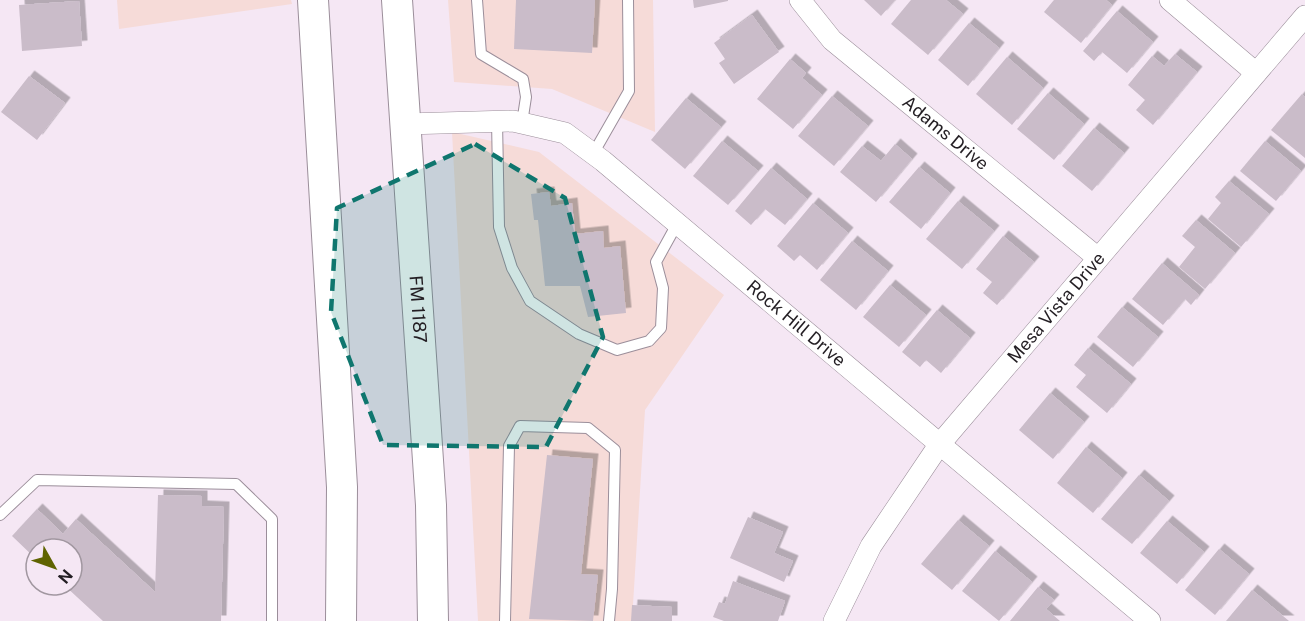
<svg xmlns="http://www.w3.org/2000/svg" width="1305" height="621" font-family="'Public Sans',sans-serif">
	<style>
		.commercial { fill: #f6dbd8 }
		.building { fill: #cabcc9; filter: url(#shadow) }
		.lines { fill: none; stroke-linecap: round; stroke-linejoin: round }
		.service-casing { stroke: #9b8e9a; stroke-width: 12 }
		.minor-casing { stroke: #9b8e9a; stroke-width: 22 }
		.secondary-casing { stroke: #9b8e9a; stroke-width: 32 }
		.service { stroke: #fff; stroke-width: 10 }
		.minor { stroke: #fff; stroke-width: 21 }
		.secondary { stroke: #fff; stroke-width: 30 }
		.marked { fill: #0f766e; fill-opacity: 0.2; stroke: #0f766e; stroke-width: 4.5; stroke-dasharray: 12 8; stroke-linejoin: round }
		.labels { text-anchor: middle; stroke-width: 6; stroke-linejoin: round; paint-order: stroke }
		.street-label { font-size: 18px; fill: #231e23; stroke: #f5e7f4 }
	</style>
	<defs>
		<filter id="shadow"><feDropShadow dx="5.5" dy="-5.5" stdDeviation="0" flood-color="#0004"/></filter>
	</defs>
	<rect width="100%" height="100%" fill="#f5e7f4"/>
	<g class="commercial">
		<polygon points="117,0 291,0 292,4 119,29"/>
		<polygon points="448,0 653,0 655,132 552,89 454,82"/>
		<polygon points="452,132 539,152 724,295 645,410 632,621 478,621"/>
	</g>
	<g class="building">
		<polygon points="516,0 595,0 592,53 514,49"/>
		<polygon points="693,0 728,0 728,1 694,8"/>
		<polygon points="864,0 895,0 881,16"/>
		<polygon points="911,0 946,0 963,14 928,55 891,24"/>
		<polygon points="1054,0 1106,0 1112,5 1081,43 1044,12"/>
		<polygon points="79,1 82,46 22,51 19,5"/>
		<polygon points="1117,11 1153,42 1127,73 1102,52 1094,61 1083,51"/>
		<polygon points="752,15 779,52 734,84 719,63 725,59 714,43"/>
		<polygon points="969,23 999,48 968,86 938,60"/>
		<polygon points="1175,54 1197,72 1153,125 1136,110 1145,100 1128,85 1152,56 1164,66"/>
		<polygon points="1007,57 1043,88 1012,125 976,94"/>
		<polygon points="790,59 806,73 802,78 822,95 793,129 757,99"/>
		<polygon points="29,76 65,103 37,140 1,112"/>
		<polygon points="1048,93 1084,124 1054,160 1017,129"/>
		<polygon points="1302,94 1305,97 1305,158 1271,130"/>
		<polygon points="832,96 868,126 834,166 798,136"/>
		<polygon points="686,98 721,127 685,169 651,140"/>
		<polygon points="1094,128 1124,153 1092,191 1062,166"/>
		<polygon points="722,141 758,171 728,205 693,176"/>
		<polygon points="1265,141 1301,171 1276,201 1240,171"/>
		<polygon points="895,144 912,159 876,202 840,172 862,146 881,161"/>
		<polygon points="919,167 950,193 921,229 889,202"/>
		<polygon points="771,168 807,199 785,225 765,209 751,225 735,211"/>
		<polygon points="1229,181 1269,214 1241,247 1208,219 1221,203 1215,197"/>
		<polygon points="549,192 551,206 572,203 575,234 603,231 604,248 620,246 626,313 588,317 580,286 545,286 538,220 534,220 531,194"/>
		<polygon points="958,201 994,231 962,269 926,239"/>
		<polygon points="813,203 848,233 817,270 800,255 794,261 777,246"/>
		<polygon points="1196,220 1235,253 1205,289 1179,267 1195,247 1182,236"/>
		<polygon points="1003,236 1034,262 997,305 983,293 992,282 976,269"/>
		<polygon points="852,241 888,271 856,310 820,280"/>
		<polygon points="1162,263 1199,295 1191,305 1185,299 1163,325 1132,299"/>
		<polygon points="890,285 926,315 899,347 863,317"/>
		<polygon points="1122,307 1158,337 1133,367 1097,337"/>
		<polygon points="937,310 970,338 941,373 926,360 920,367 902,352"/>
		<polygon points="1088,348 1131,384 1107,413 1076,387 1086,375 1074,365"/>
		<polygon points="1050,393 1084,422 1053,459 1019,430"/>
		<polygon points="1086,447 1122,478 1093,513 1057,483"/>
		<polygon points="547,455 593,459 581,574 598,575 593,621 529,619"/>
		<polygon points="1139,475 1169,501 1132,544 1101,519"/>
		<polygon points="158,495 202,496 202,506 224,507 221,621 103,621 64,585 72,585 72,549 36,549 36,559 12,536 37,509 63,534 76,519 155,592"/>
		<polygon points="748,517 783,532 774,553 793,561 784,582 730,558"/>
		<polygon points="958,520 989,546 952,590 921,564"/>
		<polygon points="1167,521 1204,552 1177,584 1140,553"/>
		<polygon points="1219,549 1249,574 1215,615 1185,590"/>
		<polygon points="995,551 1032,582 999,621 962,591"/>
		<polygon points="733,581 785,601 778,621 724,621 713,617 719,602 725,604"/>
		<polygon points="1038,587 1054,600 1046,609 1060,621 1010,621"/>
		<polygon points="1252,590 1289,621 1226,621"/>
		<polygon points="632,605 672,607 672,621 631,621"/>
	</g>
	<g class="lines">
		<defs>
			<g id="service">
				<polyline points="477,0 481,54 523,79 526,97 522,123"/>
				<polyline points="497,121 499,227 512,268 530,301 579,334 617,350 649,341 661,328 663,288 656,262 677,224"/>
				<polyline points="593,154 629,91 628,0"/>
				<polyline points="0,515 37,480 236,484 272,519 272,621"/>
				<polyline points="505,621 509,446 520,426 588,428 615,450 612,589 609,621"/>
			</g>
			<g id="minor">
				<path id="s1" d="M800,0L832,40L1098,258"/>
				<polyline points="1170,0 1256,73"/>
				<path id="s2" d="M406,124L513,121L565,133L603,161L1150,621"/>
				<path id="s3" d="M834,621L871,546L939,445L1305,16"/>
			</g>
			<g id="secondary">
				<polyline points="313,0 342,487 341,621"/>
				<path id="s4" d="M397,0L431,505L433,621"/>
			</g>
		</defs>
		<use href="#service" class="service-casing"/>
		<use href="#minor" class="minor-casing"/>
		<use href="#secondary" class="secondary-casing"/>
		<use href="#service" class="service"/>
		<use href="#minor" class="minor"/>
		<use href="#secondary" class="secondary"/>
	</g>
	<path class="marked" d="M475,144L565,198L603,337L546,447L383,445L331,312L337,208Z"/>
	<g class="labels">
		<g class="street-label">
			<text dy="6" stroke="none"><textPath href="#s1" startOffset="198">Adams Drive</textPath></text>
			<text dy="6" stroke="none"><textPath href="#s3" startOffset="386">Mesa Vista Drive</textPath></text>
			<text dy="6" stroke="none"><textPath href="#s4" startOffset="310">FM 1187</textPath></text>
			<text dy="6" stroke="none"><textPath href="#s2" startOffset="460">Rock Hill Drive</textPath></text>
		</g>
	</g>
	<g transform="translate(54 567) rotate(130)"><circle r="28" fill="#f5e7f4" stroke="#a197a0" stroke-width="1.5"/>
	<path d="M0-4.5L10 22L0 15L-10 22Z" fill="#5f6300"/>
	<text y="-9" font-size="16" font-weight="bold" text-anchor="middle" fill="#231e23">N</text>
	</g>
</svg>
